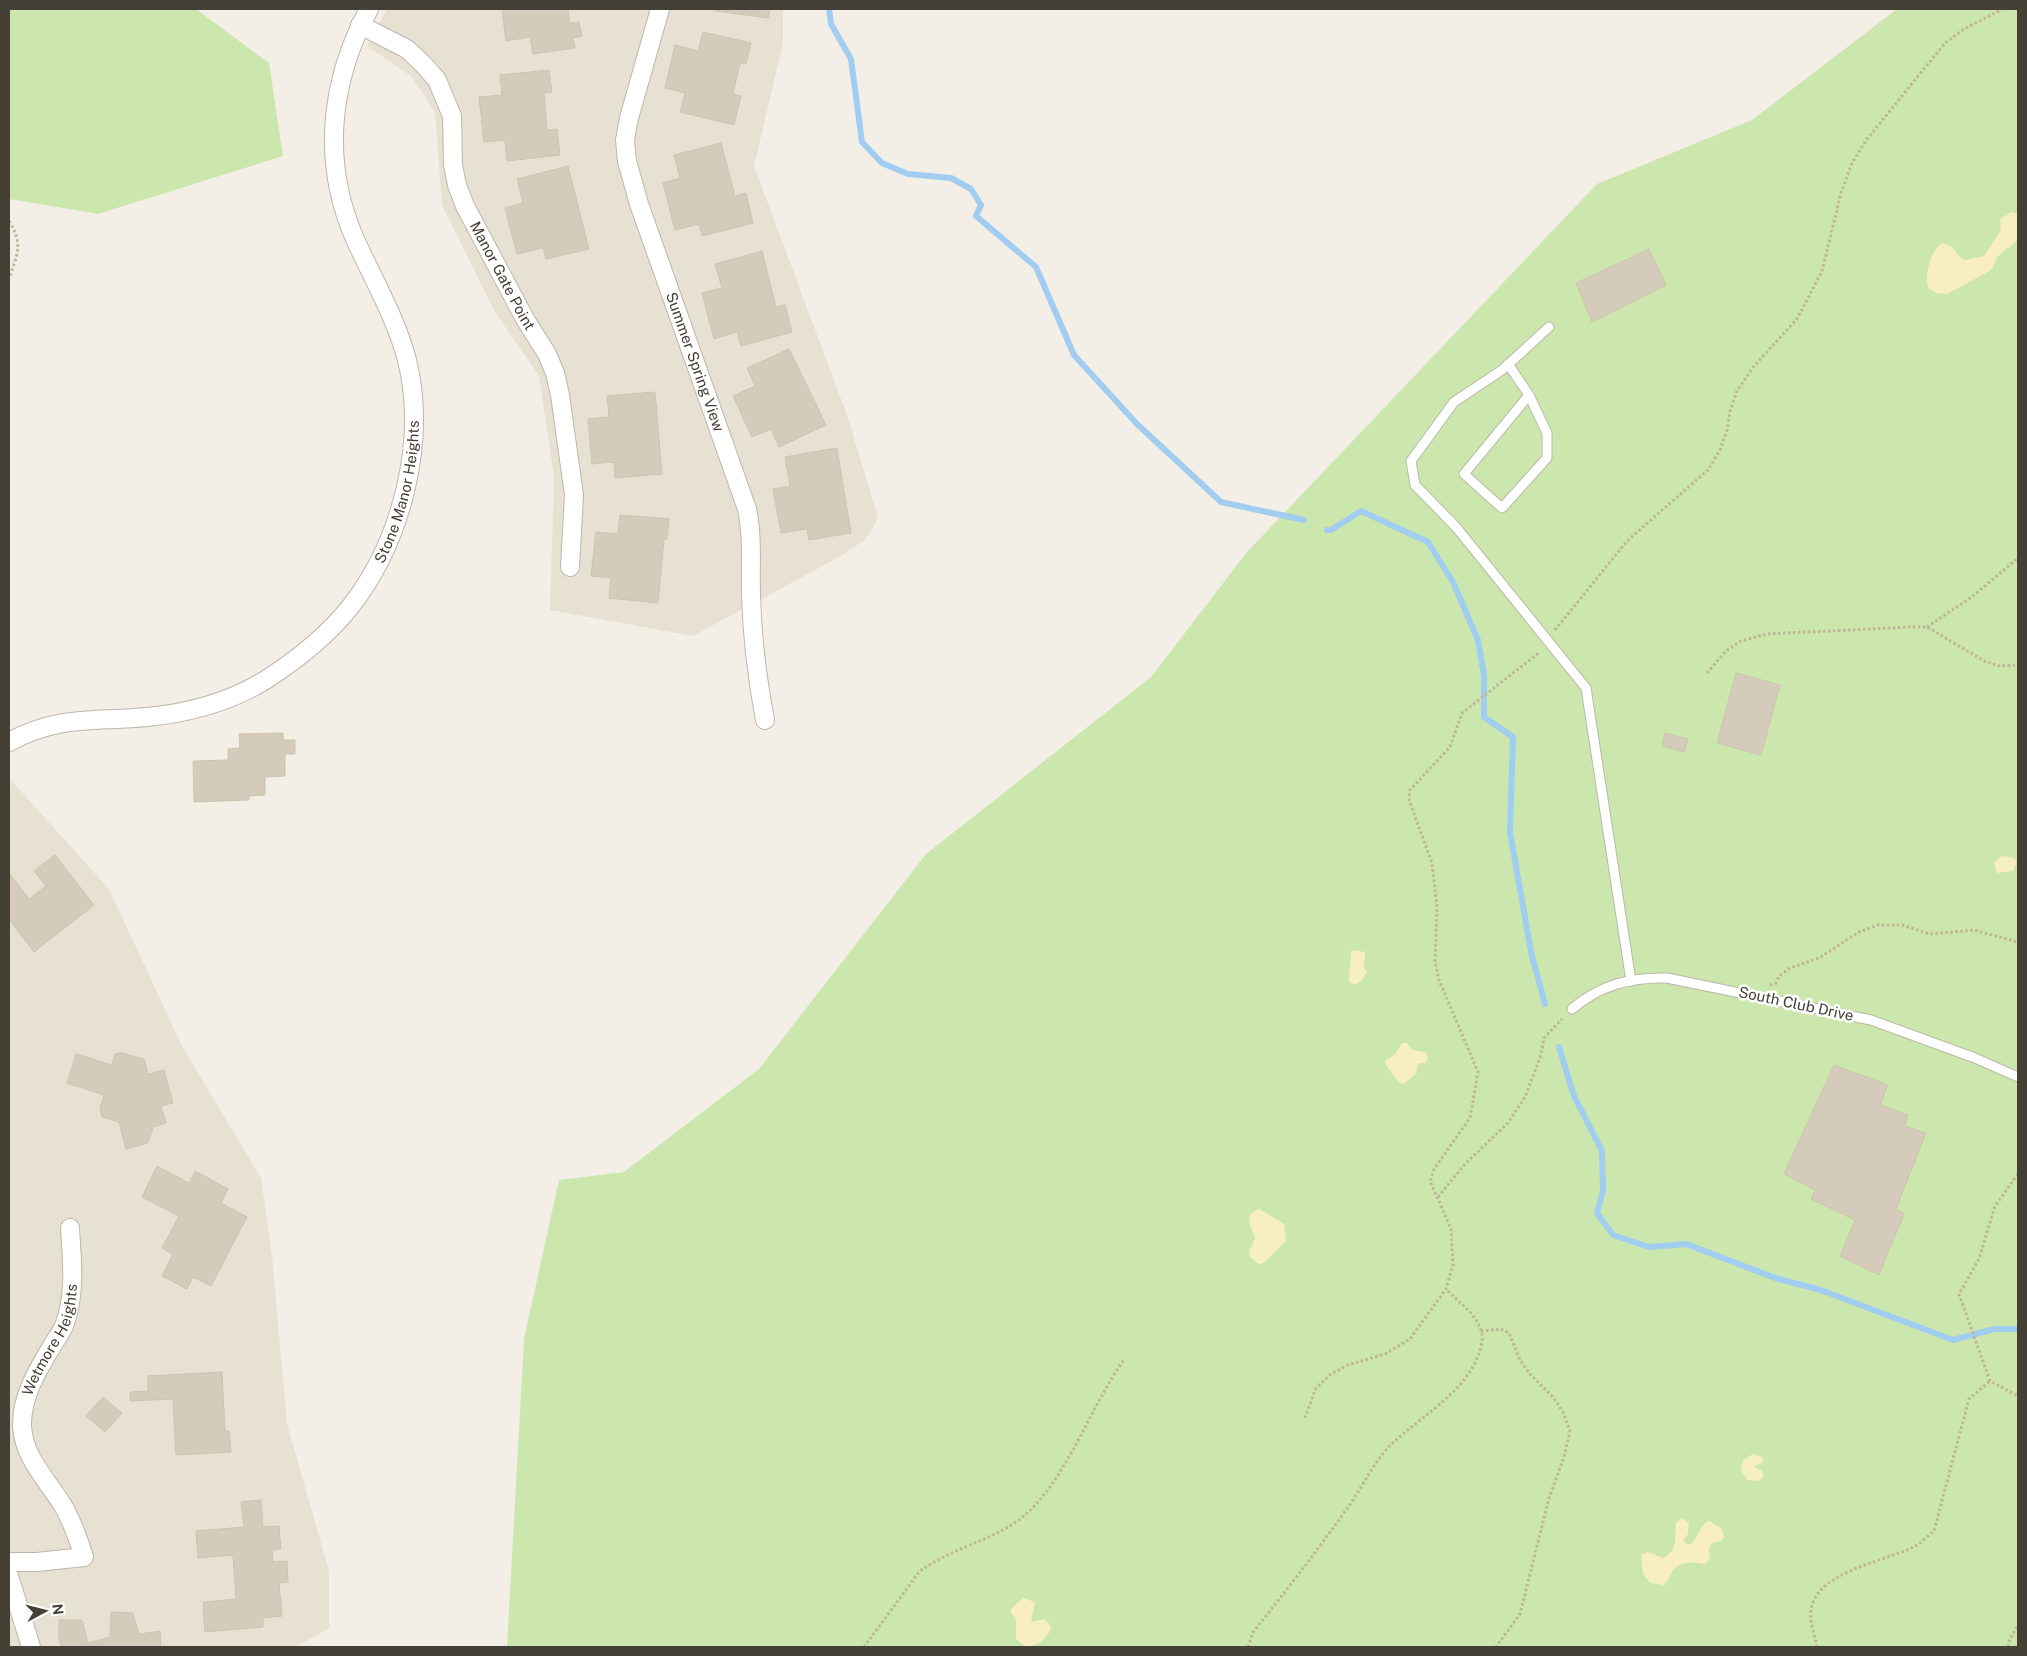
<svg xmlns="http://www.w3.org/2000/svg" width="2027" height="1656" font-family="'Public Sans',sans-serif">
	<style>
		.residential { fill: #e7e1d4 }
		.green { fill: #cbe7ae }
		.sand { fill: #f7eec1 }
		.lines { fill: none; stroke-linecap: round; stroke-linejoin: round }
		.stream { stroke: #a1cdf0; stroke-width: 6 }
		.building { fill: #d4cbbb; stroke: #cfc3ae }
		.service-casing { stroke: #beb7a8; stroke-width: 11 }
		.minor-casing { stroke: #beb7a8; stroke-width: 20 }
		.path { stroke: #c0b499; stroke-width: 3; stroke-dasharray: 2.5 2.5; stroke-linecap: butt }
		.service { stroke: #fff; stroke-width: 9 }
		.minor { stroke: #fff; stroke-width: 18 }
		.labels { text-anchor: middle; stroke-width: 5; stroke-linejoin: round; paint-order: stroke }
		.street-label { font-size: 15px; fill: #454035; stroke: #fff }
	</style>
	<rect width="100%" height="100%" fill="#f3efe6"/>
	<g class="residential">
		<polygon points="387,9 783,9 783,43 754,166 847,415 878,518 866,539 841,556 693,636 550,610 554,477 539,376 495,312 442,205 435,112 411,76 367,46"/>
		<polygon points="9,778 109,889 183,1048 261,1178 272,1256 287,1424 329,1571 329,1628 296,1647 9,1647"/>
	</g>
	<g class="green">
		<polygon points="9,9 196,9 269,63 283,156 98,214 9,199"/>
		<polygon points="1897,9 2018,9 2018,1647 507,1647 524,1339 559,1180 624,1172 759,1069 926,854 1151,677 1247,552 1597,184 1752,120"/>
	</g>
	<g class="sand">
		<path d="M2012,212L2018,214V240L1997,257L1992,269L1986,273L1947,294L1937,293L1929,289C1923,276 1931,250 1942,243C1959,246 1953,256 1965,260L1984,256L2001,230L2000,219Z"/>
		<polygon points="2001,856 2012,857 2017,861 2013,871 1997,873 1994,862"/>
		<polygon points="1354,950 1365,952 1364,967 1367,972 1360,982 1354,985 1349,981 1351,952"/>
		<path d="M1403,1043H1407L1412,1050L1425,1052L1428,1057L1426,1063H1418L1416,1074L1403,1084C1397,1082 1395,1078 1392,1073C1379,1055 1387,1064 1396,1053C1399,1049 1399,1046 1403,1043Z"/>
		<path d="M1259,1209L1284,1224L1286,1241L1264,1263L1259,1264L1250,1257L1249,1252L1255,1238C1252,1229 1248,1224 1250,1214Z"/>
		<polygon points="1753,1454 1762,1457 1764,1461 1754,1467 1762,1471 1763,1477 1759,1481 1747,1480 1741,1470 1743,1460"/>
		<path d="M1682,1518L1689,1523L1688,1534L1683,1541L1688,1545C1700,1540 1697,1526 1709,1521L1721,1528L1724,1537L1721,1541L1712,1543L1709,1549L1710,1559L1705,1564C1694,1562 1680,1560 1672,1572C1669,1577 1668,1581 1664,1585L1650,1583L1643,1574L1641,1555L1648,1552L1663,1558C1679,1550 1674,1539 1676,1523Z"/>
		<path d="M1023,1598L1035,1602L1031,1622L1045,1619L1051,1627C1049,1638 1037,1646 1026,1647L1016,1639V1621L1010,1610Z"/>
	</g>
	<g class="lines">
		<g class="stream">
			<polyline points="829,9 831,24 851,59 862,142 882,163 908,174 951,178 971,189 981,205 976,216 1036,267 1074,355 1137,424 1221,502 1304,520"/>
			<polyline points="1327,530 1331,530 1361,511 1428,542 1453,582 1478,640 1484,675 1484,717 1513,737 1510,832 1531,952 1545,1004"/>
			<polyline points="1559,1047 1574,1096 1602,1151 1603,1191 1597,1213 1613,1235 1649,1247 1686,1244 1778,1279 1821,1290 1953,1340 1994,1329 2018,1329"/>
		</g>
	</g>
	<g class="building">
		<polygon points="502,9 568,9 570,23 579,22 582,36 573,38 575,48 533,54 530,37 506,41"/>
		<polygon points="716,9 770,9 768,18 716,11"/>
		<polygon points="703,32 751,43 746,64 740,63 733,94 741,96 734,125 680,112 685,93 665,88 675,45 698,51"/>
		<polygon points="549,70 552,92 544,93 547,130 557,129 560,155 507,161 505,140 484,142 479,97 502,95 500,75"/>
		<polygon points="721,143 735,196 746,193 753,223 702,236 699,224 675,230 663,183 680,178 674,155"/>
		<polygon points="568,166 589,249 546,259 543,248 517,254 505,208 523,203 517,179"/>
		<polygon points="1649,249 1666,285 1592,322 1576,283"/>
		<polygon points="762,251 776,307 785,305 792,332 741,346 737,332 714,339 702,293 722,288 715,264"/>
		<polygon points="789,349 826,425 779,447 771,429 752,437 733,396 755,386 747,368"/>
		<polygon points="655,392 662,474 615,478 614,462 592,464 588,419 609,417 607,396"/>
		<polygon points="837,448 851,533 809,540 807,529 781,533 773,489 790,486 785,457"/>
		<polygon points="620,515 669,519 667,539 664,539 658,603 609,598 611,578 591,576 596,532 618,534"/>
		<polygon points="1736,673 1780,685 1761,755 1717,743"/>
		<polygon points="283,733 283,740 295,740 295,754 285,754 285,776 265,777 265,795 249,796 249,800 194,802 193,761 228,760 228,749 240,748 239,734"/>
		<polygon points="1665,733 1688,739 1684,752 1662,746"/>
		<polygon points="55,855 94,905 34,952 9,919 9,873 29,899 46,886 34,871"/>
		<polygon points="122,1053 144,1059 148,1074 164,1070 173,1103 161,1106 166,1123 153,1127 148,1143 126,1149 119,1122 102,1117 100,1108 104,1095 67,1083 76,1054 112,1065 115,1054"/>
		<polygon points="1834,1065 1888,1085 1880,1105 1908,1115 1905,1126 1926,1133 1896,1209 1904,1214 1879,1275 1840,1256 1855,1220 1811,1199 1815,1190 1784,1174"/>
		<polygon points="157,1166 189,1183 195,1171 228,1189 221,1203 247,1217 211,1286 193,1277 187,1289 162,1276 173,1254 162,1248 179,1216 142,1197"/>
		<polygon points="222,1372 225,1431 229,1431 231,1452 176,1455 173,1399 130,1401 130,1392 148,1391 148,1376"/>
		<polygon points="103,1397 122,1413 105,1432 86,1416"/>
		<polygon points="261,1500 263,1527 279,1526 281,1549 272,1550 273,1562 287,1561 288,1582 279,1583 282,1616 263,1618 263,1627 205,1632 203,1602 236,1599 233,1555 198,1558 196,1531 244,1527 241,1502"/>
		<polygon points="117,1612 133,1613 139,1634 160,1631 161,1647 61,1647 59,1638 59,1620 82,1620 88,1643 110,1637 111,1613"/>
	</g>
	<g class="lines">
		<defs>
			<g id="service">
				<polyline points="1549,327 1502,370 1454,402 1411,461 1415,485 1456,527 1586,688 1631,981"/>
				<polyline points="1508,364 1529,395 1547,433 1547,458 1502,508 1464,474 1529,395"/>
				<path d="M1572,1009C1600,985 1630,977 1667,978L1871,1020L1975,1058L2018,1077"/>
			</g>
			<g id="minor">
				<path id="s1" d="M660,9L629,118L625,140L627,161L639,204L747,509C753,537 750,565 751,594C752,637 757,678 765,720"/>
				<path id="s2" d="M360,25L407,49L423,64L437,80L452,116L453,165L457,185L465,206L525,319L547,354L555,373L560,395L574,495L570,567"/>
				<path id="s3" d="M9,742C58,715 94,722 147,717C188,713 232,701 267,679C298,659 328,635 351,606C402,540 427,441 407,360C396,318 373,279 355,239C321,162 330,81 369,9"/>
				<path id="s4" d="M9,1562H37L84,1557C78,1538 72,1520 62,1504C46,1479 24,1457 22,1427C21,1397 37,1371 52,1346C56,1339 61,1333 64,1326C76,1294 72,1261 70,1228"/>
				<polyline points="9,1576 31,1647"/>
			</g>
		</defs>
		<use href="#service" class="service-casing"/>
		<use href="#minor" class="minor-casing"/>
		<g class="path">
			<path d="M9,221C23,243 18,254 9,278"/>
			<polyline points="1927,627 1973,596 2018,558"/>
			<polyline points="1555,630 1627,541 1708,470 1720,450 1727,430 1730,411 1737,391 1754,366 1797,319 1822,271 1841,193 1852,163 1867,139 1945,43 1964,29 2003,9"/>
			<polyline points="1707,673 1726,651 1741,641 1767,634 1910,627 1927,627 1984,661 1999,666 2018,665"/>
			<polyline points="1770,985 1776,983 1779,976 1790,968 1819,958 1859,932 1878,925 1902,925 1930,934 1974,930 2018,942"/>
			<polyline points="2018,1174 1995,1206 1979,1259 1959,1294 1990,1381 2018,1396"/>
			<polyline points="1438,1197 1465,1164 1508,1123 1525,1097 1541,1055 1544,1038 1562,1019"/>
			<polyline points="1481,1331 1501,1329 1509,1333 1520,1360 1530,1374 1553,1397 1563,1412 1570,1431 1564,1457 1549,1498 1520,1614 1496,1647"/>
			<polyline points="1305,1418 1316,1388 1331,1374 1348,1365 1385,1354 1410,1339 1446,1289 1453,1265 1451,1229 1430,1181 1434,1169 1470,1118 1478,1072 1439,980 1435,962 1437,907 1432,863 1409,800 1410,790 1450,747 1462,713 1540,652"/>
			<path d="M864,1647L919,1572C949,1549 989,1542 1020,1519C1066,1483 1089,1408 1124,1360"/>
			<path d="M1248,1647L1253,1632C1287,1590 1320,1547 1351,1503C1365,1483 1376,1457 1395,1441C1424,1414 1477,1385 1482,1340C1484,1319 1459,1303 1446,1289"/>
			<path d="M1817,1647C1815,1635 1809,1622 1811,1610C1816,1570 1891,1561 1919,1544C1924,1540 1929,1535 1934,1531L1969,1399L1990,1381"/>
			<polyline points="2008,1647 2010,1639 2018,1625"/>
		</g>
		<use href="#service" class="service"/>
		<use href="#minor" class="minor"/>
	</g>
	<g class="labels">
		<g class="street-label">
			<text dy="5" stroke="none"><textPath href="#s2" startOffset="306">Manor Gate Point</textPath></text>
			<text dy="5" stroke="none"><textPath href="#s1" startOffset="369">Summer Spring View</textPath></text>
			<text dy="5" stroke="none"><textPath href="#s3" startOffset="506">Stone Manor Heights</textPath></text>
			<text transform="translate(1796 1004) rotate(12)" y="5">South Club Drive</text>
			<text dy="5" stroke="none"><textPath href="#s4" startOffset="314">Wetmore Heights</textPath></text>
		</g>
	</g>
	<rect width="2027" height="1656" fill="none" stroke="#454035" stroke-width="20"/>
	<g transform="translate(45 1611) rotate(83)" stroke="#ffffff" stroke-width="4" paint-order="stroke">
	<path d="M0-4L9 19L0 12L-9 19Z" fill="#454035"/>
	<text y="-8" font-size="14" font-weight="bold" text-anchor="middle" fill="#454035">N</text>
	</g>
</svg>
